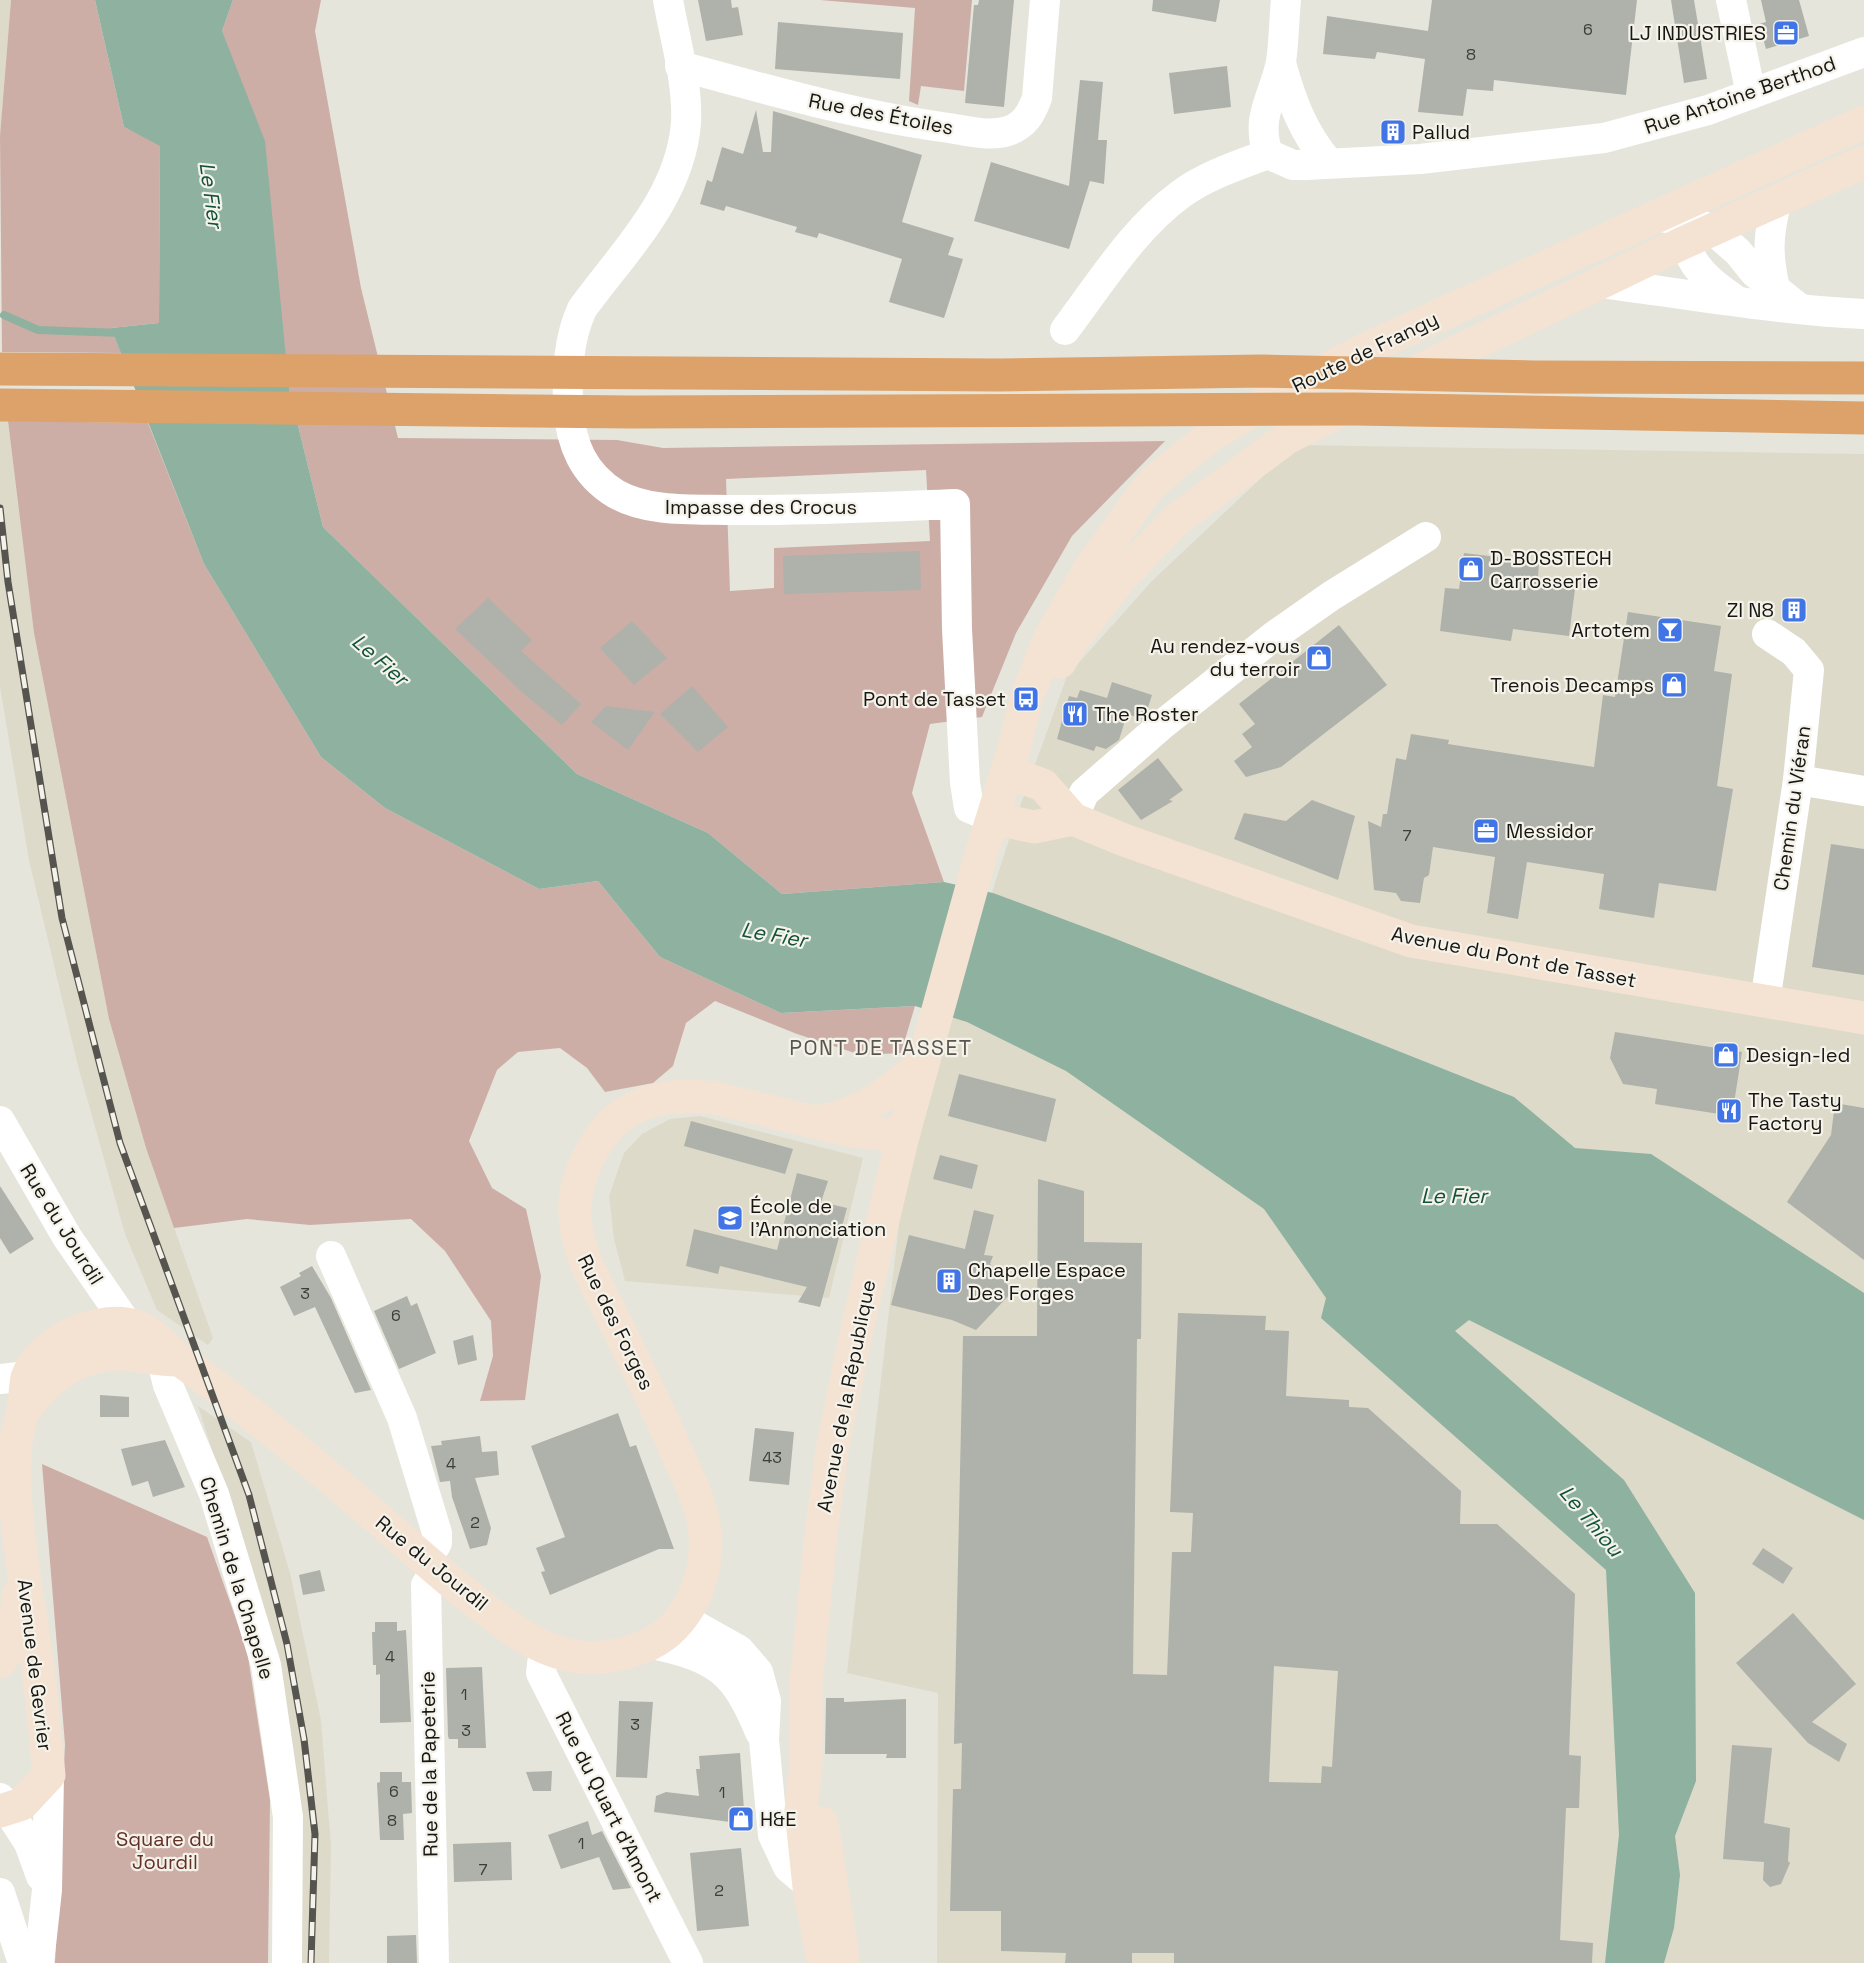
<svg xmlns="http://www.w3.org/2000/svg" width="1864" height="1963" font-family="'Space Grotesk',sans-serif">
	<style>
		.built { fill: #dddaca }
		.green { fill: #cdaea7; fill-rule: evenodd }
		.water { fill: #8eb1a0 }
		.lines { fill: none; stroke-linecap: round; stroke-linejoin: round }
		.stream { stroke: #8eb1a0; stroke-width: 8 }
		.building { fill: #aeb2aa; fill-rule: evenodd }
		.street { stroke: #fff; stroke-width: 30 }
		.secondary { stroke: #f4e3d2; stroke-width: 33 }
		.highway { stroke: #dca269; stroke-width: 33 }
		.rail-casing { stroke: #55544f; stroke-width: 7 }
		.rail { stroke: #f4f2e9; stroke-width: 4.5; stroke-dasharray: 14; stroke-linecap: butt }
		.labels { text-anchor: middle; stroke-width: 4.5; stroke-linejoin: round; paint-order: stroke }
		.number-label { font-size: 16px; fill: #3d3d39 }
		.poi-label { font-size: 20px; fill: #171613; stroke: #f4f2e9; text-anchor: start }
		.street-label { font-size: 20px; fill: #171613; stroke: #f4f2e9 }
		.park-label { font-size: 20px; fill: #633127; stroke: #f4f2e9 }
		.water-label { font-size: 21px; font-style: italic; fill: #10523b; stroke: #f4f2e9 }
		.neighbourhood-label { font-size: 21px; letter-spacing: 1.5px; fill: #58564f; stroke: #f4f2e9 }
	</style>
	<rect width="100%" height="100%" fill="#e6e5dc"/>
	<g class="built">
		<polygon points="0,0 11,0 0,136"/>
		<polygon points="0,421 8,421 34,633 109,1019 146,1148 213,1338 208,1345 157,1310 125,1234 78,1066 29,860 0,687"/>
		<polygon points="1296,445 1864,454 1864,1963 937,1963 938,1693 847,1673 907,1155 1019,809 1067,676 1152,581"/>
		<polygon points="700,1116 863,1158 829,1298 625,1281 614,1239 609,1196 624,1153 642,1134 670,1119"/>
		<polygon points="198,1406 251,1442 290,1573 321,1720 331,1846 329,1963 295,1963 273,1641"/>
	</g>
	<g class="green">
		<polygon points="11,0 95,0 124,127 160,145 159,323 111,328 121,353 2,352 0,136"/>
		<path d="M233,0H321L315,31L361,288L398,438L617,440L663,448L1165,441L1072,536L1016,633L982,717L930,724L912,793L944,882L782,894L708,833L577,774L323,527L289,389L222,31ZM926,470L930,541L774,548V588L730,591L726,479Z"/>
		<polygon points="820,0 972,0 964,91 921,86 918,105 909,101 915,8"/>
		<polygon points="8,421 148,423 204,564 321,757 385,808 539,889 598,881 660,957 781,1013 915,1006 901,1053 861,1055 797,1034 715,1001 686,1023 673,1066 653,1083 605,1092 587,1068 560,1048 518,1052 497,1070 469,1141 492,1188 526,1209 541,1276 525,1400 480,1401 493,1356 491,1321 445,1251 411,1219 310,1225 247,1219 174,1228 146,1148 109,1019 34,633"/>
		<polygon points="42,1464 207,1537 247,1650 270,1800 268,1963 55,1963 65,1744"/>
	</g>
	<polygon class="water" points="95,0 233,0 222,31 265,141 289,389 323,527 577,774 708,833 782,894 944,882 993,893 1111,937 1514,1097 1575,1148 1651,1154 1864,1293 1864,1520 1469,1320 1455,1331 1624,1480 1695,1593 1696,1781 1675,1836 1680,1875 1674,1928 1664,1963 1605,1963 1619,1835 1606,1570 1321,1318 1326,1298 1264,1209 1066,1071 967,1022 915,1006 781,1013 660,957 598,881 539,889 385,808 321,757 204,564 111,328 159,323 160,146 124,127"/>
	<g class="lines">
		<polyline class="stream" points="4,315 38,330 122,333"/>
	</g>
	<g class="building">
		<polygon points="698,0 731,0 732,8 738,7 743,35 706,41"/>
		<polygon points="979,0 1014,0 1004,107 965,103 974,5 978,5"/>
		<polygon points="1153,0 1220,0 1216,22 1152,11"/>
		<polygon points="1432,0 1637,0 1626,95 1494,80 1493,91 1467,89 1463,116 1418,112 1425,59 1377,52 1375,59 1323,54 1327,16 1428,31"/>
		<polygon points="1671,0 1694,0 1707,79 1684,83"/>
		<polygon points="1761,0 1799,0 1809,36 1766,49 1759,24 1766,22"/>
		<polygon points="778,22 903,33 900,79 775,69"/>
		<polygon points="1227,66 1231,107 1174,114 1169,73"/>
		<polygon points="1080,80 1103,82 1098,140 1107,140 1104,184 1090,181 1069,249 974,221 991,162 1069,186"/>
		<polygon points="756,110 763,152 771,152 773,111 922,155 902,222 954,238 948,255 963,259 944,318 889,302 902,259 819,233 817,238 795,232 797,227 726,206 724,211 700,204 707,180 712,182 722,147 743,154"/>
		<polygon points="920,551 921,590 784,594 783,556"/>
		<polygon points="1464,553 1539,562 1538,577 1555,586 1575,589 1569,636 1513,629 1511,641 1440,631 1445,588 1459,589"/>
		<polygon points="488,598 532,640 521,651 581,704 562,725 524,694 455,629"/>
		<polygon points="1628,612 1721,626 1714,671 1732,674 1717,786 1733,789 1716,891 1659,883 1654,918 1599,909 1604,874 1527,862 1518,919 1487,913 1495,857 1433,847 1429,875 1424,878 1420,903 1401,901 1396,893 1374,890 1368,821 1381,827 1383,814 1387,814 1396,758 1406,760 1411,734 1449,740 1448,744 1594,767 1603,695 1615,697"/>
		<polygon points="632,621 667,658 634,685 600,648"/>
		<polygon points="1339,625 1387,685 1281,767 1246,777 1234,761 1252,747 1242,734 1255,724 1239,704"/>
		<polygon points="1112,682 1152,695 1145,717 1143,719 1127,714 1119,740 1106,749 1096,746 1094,751 1057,739 1069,696 1077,698 1080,690 1107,698"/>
		<polygon points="692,686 728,727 698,752 660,714"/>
		<polygon points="606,706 655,712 628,750 591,722"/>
		<polygon points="1158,758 1183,790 1169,800 1173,801 1141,820 1118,790"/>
		<polygon points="1312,800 1355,816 1338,880 1234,839 1244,813 1286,821"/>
		<polygon points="1831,844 1864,849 1864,975 1812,967"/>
		<polygon points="1615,1032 1742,1052 1732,1116 1655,1104 1657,1089 1623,1084 1610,1058"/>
		<polygon points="959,1074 1056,1099 1046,1142 948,1116"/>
		<polygon points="1835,1103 1864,1108 1864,1260 1787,1202 1831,1135"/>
		<polygon points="691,1121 793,1149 785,1174 684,1146"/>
		<polygon points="940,1155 978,1165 972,1189 933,1179"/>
		<polygon points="797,1173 828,1181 821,1202 847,1208 820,1307 798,1302 807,1287 720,1266 718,1274 686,1266 694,1229 777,1250"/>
		<path d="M1038,1179L1084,1191V1242L1142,1243L1141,1339H1137L1133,1674L1167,1675L1172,1552H1191L1193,1513L1170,1512L1178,1313L1266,1316L1265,1330L1289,1331L1286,1396L1349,1400V1407L1368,1408L1461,1491L1460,1524H1497L1575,1594L1569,1755L1581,1756L1579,1808H1566L1560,1940L1593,1943L1592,1963H1174V1953H1132V1963H1065L1066,1953L1001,1951V1911H950L953,1789H961L962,1743L954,1744L963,1336H1037ZM1274,1666L1338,1671L1332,1767L1322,1766L1321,1783L1269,1782Z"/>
		<polygon points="0,1186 34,1239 10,1254 0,1238"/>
		<polygon points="974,1210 994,1215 984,1255 993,1256 990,1264 1013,1291 976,1330 952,1320 891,1305 909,1235 965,1249"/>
		<polygon points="312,1266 331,1298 371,1390 355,1393 315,1307 294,1316 280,1287 301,1276 299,1273"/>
		<polygon points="407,1296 411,1306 417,1303 436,1353 399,1369 374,1311"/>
		<polygon points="473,1335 477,1360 458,1365 453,1341"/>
		<polygon points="100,1395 129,1397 129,1417 100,1417"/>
		<polygon points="618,1413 630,1447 636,1445 674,1549 659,1549 550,1595 541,1572 545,1571 536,1548 565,1537 531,1446"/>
		<polygon points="755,1428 794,1432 789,1485 749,1481"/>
		<polygon points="480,1436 482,1452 497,1451 499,1475 475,1478 491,1528 487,1545 470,1549 452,1497 450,1481 440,1482 431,1446 442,1445 441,1441"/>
		<polygon points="165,1440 185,1487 153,1497 148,1481 132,1486 121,1449"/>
		<polygon points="1763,1548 1793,1568 1783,1584 1752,1564"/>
		<polygon points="320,1570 325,1591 303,1595 299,1575"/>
		<polygon points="1793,1613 1856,1684 1812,1722 1847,1744 1839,1762 1808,1743 1736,1663"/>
		<polygon points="375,1622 397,1622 397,1631 406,1630 411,1722 380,1723 380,1674 376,1675 376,1665 373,1665 372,1632 375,1632"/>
		<polygon points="482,1667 486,1748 458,1748 458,1739 449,1739 448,1736 446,1668"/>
		<polygon points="826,1698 844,1698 844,1702 906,1699 906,1758 886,1758 887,1754 825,1754"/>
		<polygon points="619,1701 653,1702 647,1778 616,1777"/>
		<polygon points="1732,1745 1772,1748 1764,1823 1790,1828 1788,1861 1790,1863 1781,1884 1770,1887 1763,1880 1764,1862 1723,1859"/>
		<polygon points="740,1753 745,1824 654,1812 656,1796 666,1792 699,1796 696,1769 700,1769 699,1756"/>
		<polygon points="552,1771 551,1791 533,1791 526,1772"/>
		<polygon points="380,1772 402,1772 402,1782 411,1782 412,1813 403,1814 404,1840 380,1840 377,1783 380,1782"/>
		<polygon points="588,1821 592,1835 602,1831 631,1888 613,1890 599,1857 561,1869 548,1835"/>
		<polygon points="511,1842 512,1880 454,1882 453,1844"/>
		<polygon points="741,1848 749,1926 697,1931 690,1853"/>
		<polygon points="416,1935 417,1963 387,1963 387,1936"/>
	</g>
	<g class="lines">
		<g class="street">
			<path d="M668,0C675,40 688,82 686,123C680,198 624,251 582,309C568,340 567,372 568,407C571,444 583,474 616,494C650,513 695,509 732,510C807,511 881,507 955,504L957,629L965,783L969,808L993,818"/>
			<path d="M1286,0C1284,20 1284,42 1281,62C1274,97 1255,116 1268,154L1293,165H1307L1420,159L1604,138L1708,110L1864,52"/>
			<polyline points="1731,0 1751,94"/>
			<path d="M1281,63C1291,100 1303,133 1329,163"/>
			<path d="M680,66C769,90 858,116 949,128C968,131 990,137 1008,131C1025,125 1031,114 1037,98L1045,0"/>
			<polyline points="1658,217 1688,220 1713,230 1738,252 1754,272 1799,308"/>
			<path d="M1689,217C1675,254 1706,280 1733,298"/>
			<path d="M1601,283C1688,294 1776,310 1864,314"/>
			<path d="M1775,288C1767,254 1768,234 1777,200"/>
			<path d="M1065,330C1100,284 1133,229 1181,194C1207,175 1239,165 1268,154"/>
			<polyline points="1798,780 1864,791"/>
			<polyline points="1073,819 1084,793 1163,724 1274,636 1331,596 1426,537"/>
			<polyline points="1765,1002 1798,780 1809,670 1794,652 1767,634"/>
			<polyline points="0,1121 67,1237 127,1324 121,1345"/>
			<polyline points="331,1256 402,1418 437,1533 437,1543 426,1560"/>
			<polyline points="163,1344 162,1361 168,1385 214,1494 266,1665 288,1817 287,1963"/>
			<polyline points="0,1379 27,1376 46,1381"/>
			<polyline points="682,1618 739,1650 758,1672 766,1701 764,1740 773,1835 788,1867 822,1896"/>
			<path d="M653,1644C717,1658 735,1671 760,1732"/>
			<polyline points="544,1648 541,1673 688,1963"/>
			<polyline points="0,1798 29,1843 41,1876"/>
			<polyline points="0,1893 23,1963"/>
			<polyline points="39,1963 47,1890 49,1775"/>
			<polyline points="434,1963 426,1585 437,1569"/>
		</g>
		<g class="secondary">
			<polyline points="1060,662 1072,641 1120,579 1175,521 1287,438 1409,375 1685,242 1864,162"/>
			<polyline points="1007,772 1043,785 1073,819 1124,840 1411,941 1864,1018"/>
			<polyline points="993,818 1034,827 1073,819"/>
			<path d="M820,1121C860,1116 891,1091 921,1065"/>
			<path d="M25,1409C48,1379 74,1357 114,1354C136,1353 158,1361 180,1360"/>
			<path d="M0,1662C14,1643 16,1619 18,1596"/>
			<path d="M0,1811L22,1804L49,1775C45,1735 42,1695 36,1655C27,1586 10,1511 16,1442C17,1430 22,1418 24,1406C25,1397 25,1387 27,1378C38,1343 92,1319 127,1324C151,1327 163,1347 180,1360C248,1409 312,1462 376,1517C422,1557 469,1600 520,1634C560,1660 599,1665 643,1647C664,1639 679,1624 690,1605C702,1583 707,1558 705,1533C702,1503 686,1473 674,1446C654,1401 632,1356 610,1312C595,1281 577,1252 575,1217C573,1185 586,1156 605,1131C632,1098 675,1093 715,1098L851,1131L903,1136"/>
			<polyline points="822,1823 843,1958"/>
			<polyline points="824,1963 809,1887 801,1810 806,1763 806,1683 822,1526 832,1450 857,1329 903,1136 980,858 1015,745 1026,699 1050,638 1089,570 1151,484 1210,436 1290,388 1370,347 1864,122"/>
		</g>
		<g class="highway">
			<polyline points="0,369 999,375 1261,371 1535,377 1864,378"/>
			<polyline points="0,405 632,412 1355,409 1864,418"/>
		</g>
		<defs>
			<polyline id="rail" points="0,508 8,582 62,918 120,1143 249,1495 287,1644 304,1739 315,1834 311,1963"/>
		</defs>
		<use href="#rail" class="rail-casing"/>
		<use href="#rail" class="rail"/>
	</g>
	<defs>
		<symbol id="office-square" viewBox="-11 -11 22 22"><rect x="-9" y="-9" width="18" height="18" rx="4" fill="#4175e6" stroke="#f4f2e9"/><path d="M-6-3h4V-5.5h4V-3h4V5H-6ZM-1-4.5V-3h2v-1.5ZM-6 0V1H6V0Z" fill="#fff"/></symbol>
		<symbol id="building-square" viewBox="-11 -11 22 22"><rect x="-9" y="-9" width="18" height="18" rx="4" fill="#4175e6" stroke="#f4f2e9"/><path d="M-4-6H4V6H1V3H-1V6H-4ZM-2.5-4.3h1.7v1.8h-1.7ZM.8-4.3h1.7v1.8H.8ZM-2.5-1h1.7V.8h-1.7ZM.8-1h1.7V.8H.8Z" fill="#fff"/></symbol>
		<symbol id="shop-square" viewBox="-11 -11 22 22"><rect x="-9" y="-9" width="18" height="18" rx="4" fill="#4175e6" stroke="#f4f2e9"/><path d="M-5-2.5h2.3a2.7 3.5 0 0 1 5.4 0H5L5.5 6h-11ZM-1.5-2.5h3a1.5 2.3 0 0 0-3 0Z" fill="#fff"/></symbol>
		<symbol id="bar-square" viewBox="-11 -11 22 22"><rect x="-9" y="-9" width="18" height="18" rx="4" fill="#4175e6" stroke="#f4f2e9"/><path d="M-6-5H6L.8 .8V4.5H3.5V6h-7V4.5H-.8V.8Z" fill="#fff"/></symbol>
		<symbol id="bus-square" viewBox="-11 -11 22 22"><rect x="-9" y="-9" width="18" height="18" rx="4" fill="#4175e6" stroke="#f4f2e9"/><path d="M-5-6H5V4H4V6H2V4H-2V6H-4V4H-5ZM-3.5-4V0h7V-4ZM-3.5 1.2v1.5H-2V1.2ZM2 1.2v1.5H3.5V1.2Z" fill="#fff"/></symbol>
		<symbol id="restaurant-square" viewBox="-11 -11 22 22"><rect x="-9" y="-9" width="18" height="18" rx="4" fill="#4175e6" stroke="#f4f2e9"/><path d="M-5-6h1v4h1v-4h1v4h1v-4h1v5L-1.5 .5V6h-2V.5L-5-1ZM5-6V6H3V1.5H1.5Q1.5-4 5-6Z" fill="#fff"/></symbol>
		<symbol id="school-square" viewBox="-11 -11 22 22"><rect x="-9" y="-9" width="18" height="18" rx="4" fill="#4175e6" stroke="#f4f2e9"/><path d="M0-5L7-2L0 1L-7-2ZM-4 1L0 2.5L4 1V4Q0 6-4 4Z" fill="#fff"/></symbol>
	</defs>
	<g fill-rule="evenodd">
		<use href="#office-square" x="1771" y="18" width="30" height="30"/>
		<use href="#building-square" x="1378" y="117" width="30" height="30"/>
		<use href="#shop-square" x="1456" y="554" width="30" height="30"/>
		<use href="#building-square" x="1779" y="595" width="30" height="30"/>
		<use href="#bar-square" x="1655" y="615" width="30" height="30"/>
		<use href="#shop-square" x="1304" y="643" width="30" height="30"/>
		<use href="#shop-square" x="1659" y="670" width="30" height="30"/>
		<use href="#bus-square" x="1011" y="684" width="30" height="30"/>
		<use href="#restaurant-square" x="1060" y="699" width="30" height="30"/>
		<use href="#office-square" x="1471" y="816" width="30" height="30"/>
		<use href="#shop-square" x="1711" y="1040" width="30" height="30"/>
		<use href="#restaurant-square" x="1714" y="1096" width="30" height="30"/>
		<use href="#school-square" x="715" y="1203" width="30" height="30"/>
		<use href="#building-square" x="934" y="1266" width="30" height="30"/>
		<use href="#shop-square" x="726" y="1804" width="30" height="30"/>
	</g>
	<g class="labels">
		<g class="number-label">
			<text x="1588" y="35">6</text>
			<text x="1471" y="60">8</text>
			<text x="1407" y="841">7</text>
			<text x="305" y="1299">3</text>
			<text x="396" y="1321">6</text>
			<text x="772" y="1463">43</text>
			<text x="451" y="1469">4</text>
			<text x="475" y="1528">2</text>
			<text x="390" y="1662">4</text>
			<text x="464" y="1700">1</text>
			<text x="635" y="1730">3</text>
			<text x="466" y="1736">3</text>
			<text x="394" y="1797">6</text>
			<text x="722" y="1798">1</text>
			<text x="392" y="1826">8</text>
			<text x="581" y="1849">1</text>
			<text x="483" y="1875">7</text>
			<text x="719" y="1896">2</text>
		</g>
		<g class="poi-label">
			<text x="1766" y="40" text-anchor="end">LJ INDUSTRIES</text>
			<text x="1412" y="139">Pallud</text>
			<text x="1490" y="565">D-BOSSTECH<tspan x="1490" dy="23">Carrosserie</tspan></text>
			<text x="1774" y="617" text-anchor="end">ZI N8</text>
			<text x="1650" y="637" text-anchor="end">Artotem</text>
			<text x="1300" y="653" text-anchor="end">Au rendez-vous<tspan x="1300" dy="23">du terroir</tspan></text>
			<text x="1654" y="692" text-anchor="end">Trenois Decamps</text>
			<text x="1006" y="706" text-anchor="end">Pont de Tasset</text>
			<text x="1094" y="721">The Roster</text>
			<text x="1506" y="838">Messidor</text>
			<text x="1746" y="1062">Design-led</text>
			<text x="1748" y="1107">The Tasty<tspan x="1748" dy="23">Factory</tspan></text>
			<text x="750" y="1213">École de<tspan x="750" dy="23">l'Annonciation</tspan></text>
			<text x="968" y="1277">Chapelle Espace<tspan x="968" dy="23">Des Forges</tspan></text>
			<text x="760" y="1826">H&amp;E</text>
		</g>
		<g class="street-label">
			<text transform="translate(1740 95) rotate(-19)" y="7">Rue Antoine Berthod</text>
			<text transform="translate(881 114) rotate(11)" y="7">Rue des Étoiles</text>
			<text transform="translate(1365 352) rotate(-26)" y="7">Route de Frangy</text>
			<text x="761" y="514">Impasse des Crocus</text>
			<text transform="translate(1792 808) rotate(-82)" y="7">Chemin du Viéran</text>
			<text transform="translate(1514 957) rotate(11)" y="7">Avenue du Pont de Tasset</text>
			<text transform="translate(62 1224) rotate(58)" y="7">Rue du Jourdil</text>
			<text transform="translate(616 1322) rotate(64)" y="7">Rue des Forges</text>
			<text transform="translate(846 1396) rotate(-79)" y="7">Avenue de la République</text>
			<text transform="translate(432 1563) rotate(39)" y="7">Rue du Jourdil</text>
			<text transform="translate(237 1578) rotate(73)" y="7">Chemin de la Chapelle</text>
			<text transform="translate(35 1665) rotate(83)" y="7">Avenue de Gevrier</text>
			<text transform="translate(429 1764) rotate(-91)" y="7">Rue de la Papeterie</text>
			<text transform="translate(609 1807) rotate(63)" y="7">Rue du Quart d'Amont</text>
		</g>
		<g class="park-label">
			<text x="165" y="1846">Square du<tspan x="165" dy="23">Jourdil</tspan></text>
		</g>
		<g class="water-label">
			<text transform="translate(211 195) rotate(82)" y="7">Le Fier</text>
			<text transform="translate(380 660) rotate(41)" y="7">Le Fier</text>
			<text transform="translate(774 935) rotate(10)" y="7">Le Fier</text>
			<text x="1454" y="1203">Le Fier</text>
			<text transform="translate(1591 1521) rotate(50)" y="7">Le Thiou</text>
		</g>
		<g class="neighbourhood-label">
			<text x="881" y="1055">PONT DE TASSET</text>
		</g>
	</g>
</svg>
